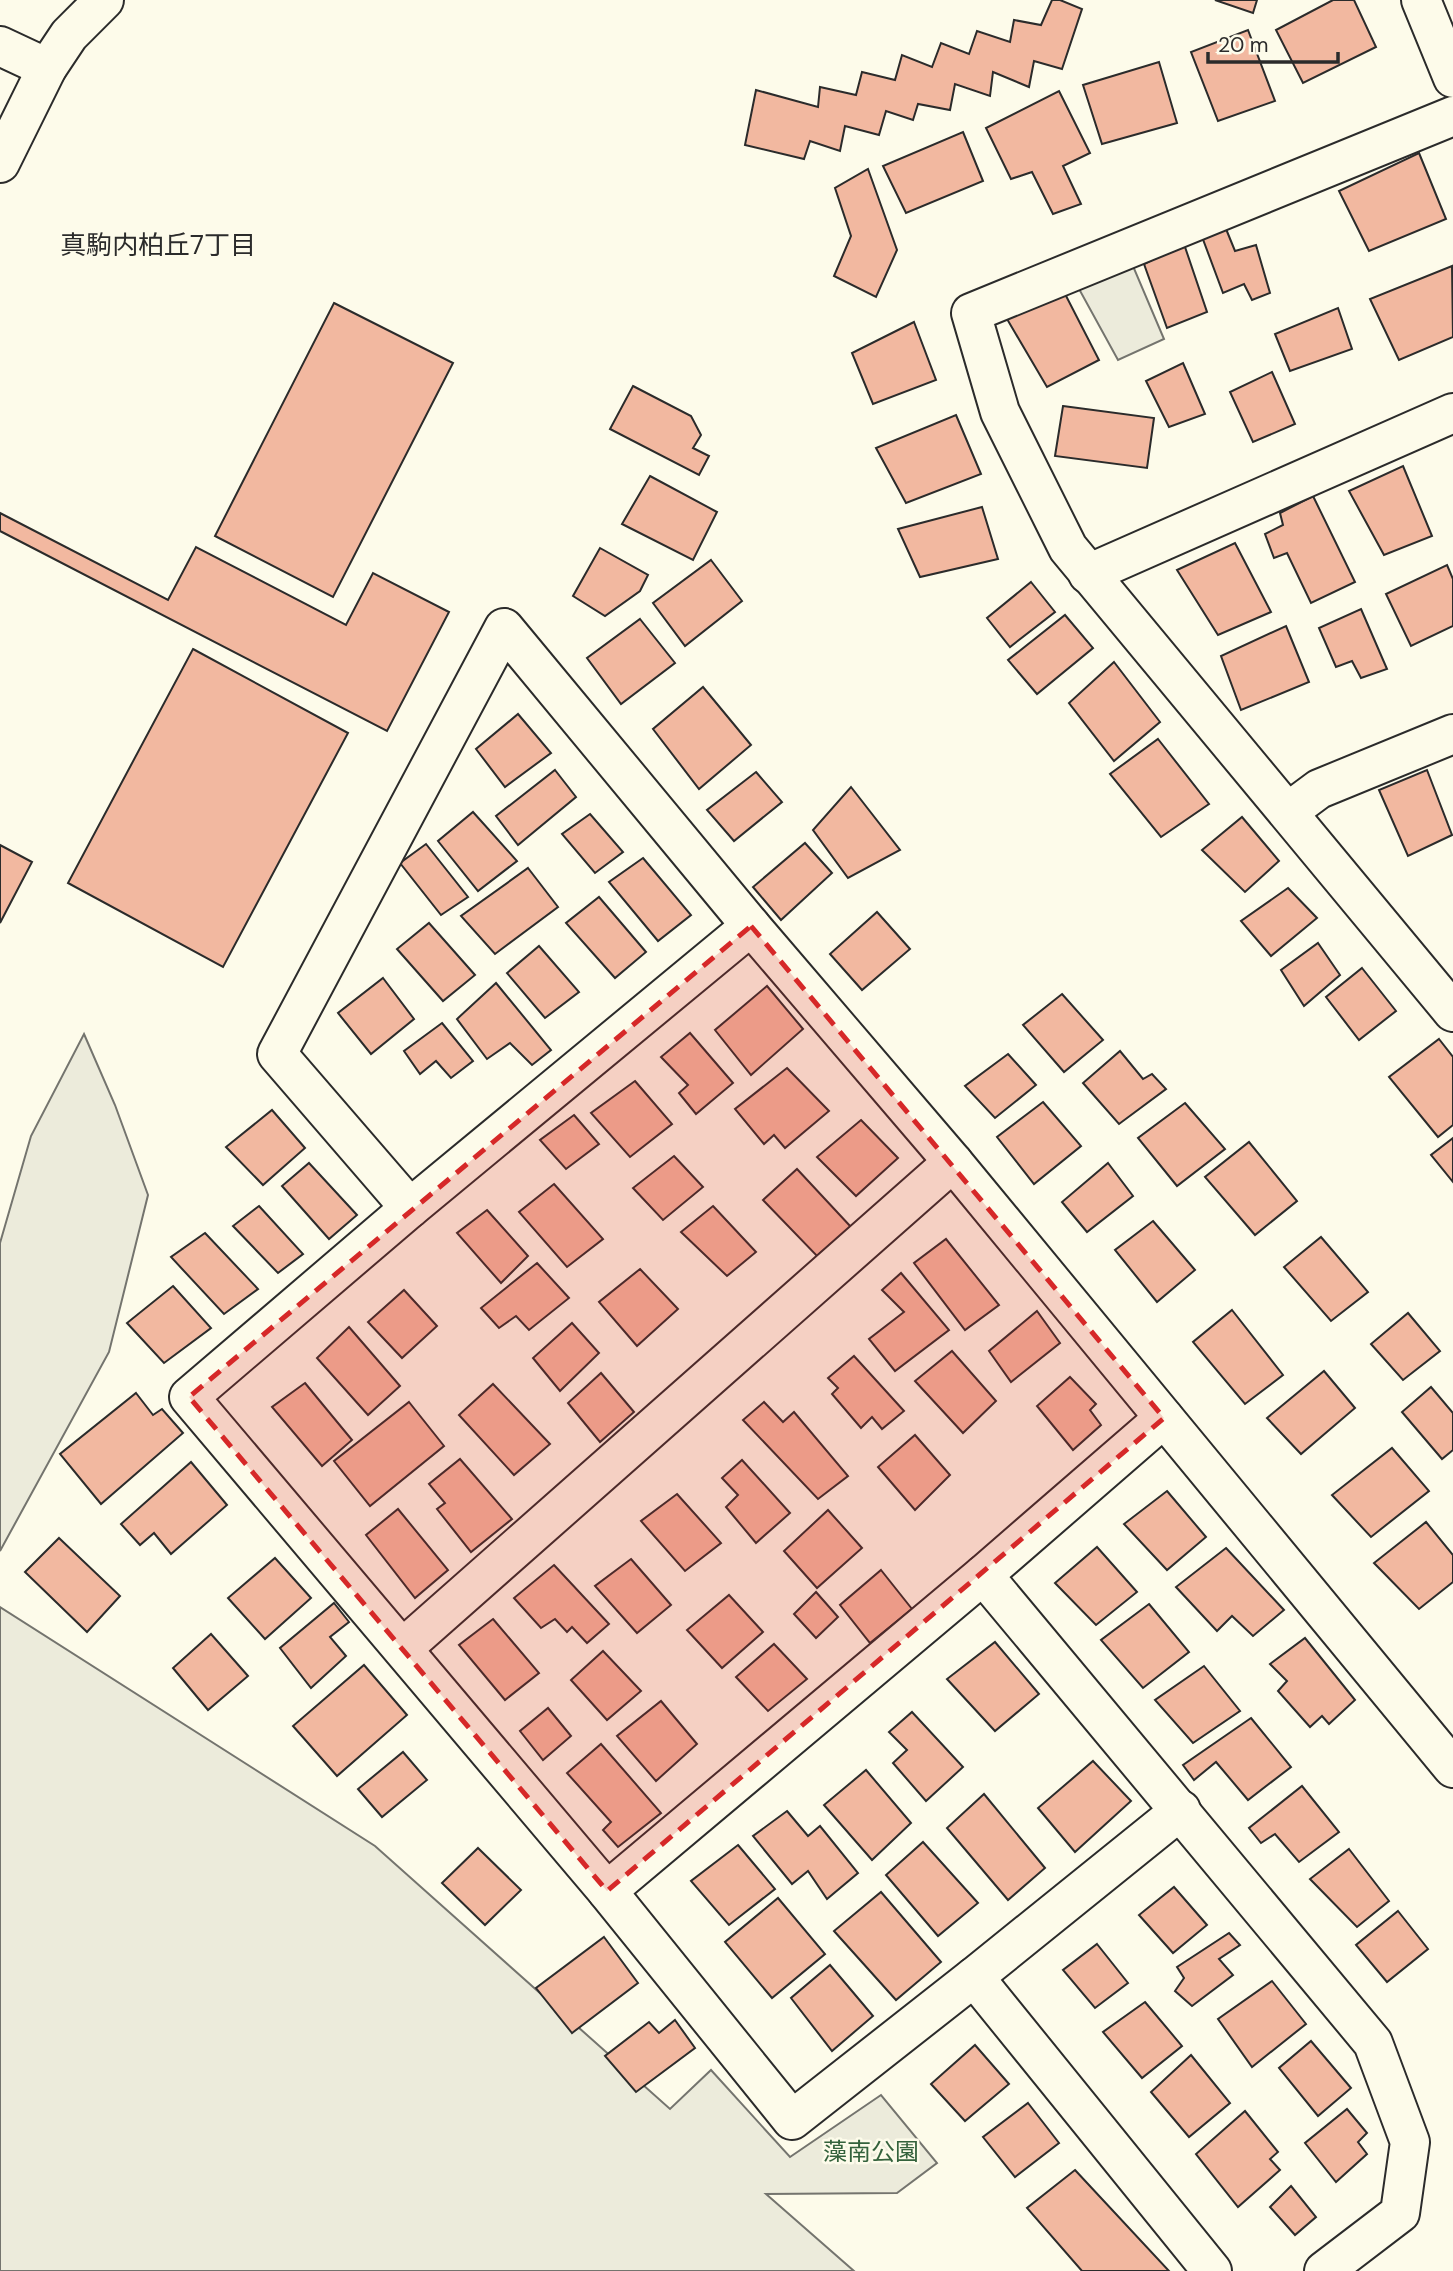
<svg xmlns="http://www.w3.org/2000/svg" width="1453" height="2271" font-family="'DM Sans','Noto Sans JP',sans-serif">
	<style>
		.green { fill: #ecebdb; stroke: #74746e; stroke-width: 2 }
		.building { fill: #f2b8a0; stroke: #2b2b2b; stroke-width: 2 }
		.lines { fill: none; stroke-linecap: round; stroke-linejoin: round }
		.minor-casing { stroke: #2b2b2b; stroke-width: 42 }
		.minor { stroke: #fdfbea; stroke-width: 38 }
		.marked { fill: #d62828; fill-opacity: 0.2; stroke: #d62828; stroke-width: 5; stroke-dasharray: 14 9; stroke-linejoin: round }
		.labels { text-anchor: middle; stroke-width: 5; stroke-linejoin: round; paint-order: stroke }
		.park-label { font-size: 24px; fill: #34623c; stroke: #fdfbea }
		.neighbourhood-label { font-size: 26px; fill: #2b2b2b; stroke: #fdfbea }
	</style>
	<rect width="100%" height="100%" fill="#fdfbea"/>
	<g class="green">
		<polygon points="1127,252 1164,339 1118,360 1073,278"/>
		<polygon points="84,1034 115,1105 148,1195 109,1352 0,1551 0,1243 31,1136"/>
		<polygon points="0,1607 375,1846 670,2109 711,2070 790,2157 881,2095 937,2163 897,2193 766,2194 854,2271 0,2271"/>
	</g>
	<g class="building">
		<polygon points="1052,0 1060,0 1082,9 1062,69 1034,61 1029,87 993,72 990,96 955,84 950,110 918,104 913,120 886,111 879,135 845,126 840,151 810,141 804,159 745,145 756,90 818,107 820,87 856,95 862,72 895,80 902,55 932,67 941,43 969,54 977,31 1010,42 1014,20 1041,25"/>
		<polygon points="1215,0 1257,0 1253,13"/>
		<polygon points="1333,0 1354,0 1376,47 1303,83 1276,30"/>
		<polygon points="1248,30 1275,101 1218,121 1191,52"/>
		<polygon points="1159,62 1177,123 1102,144 1083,85"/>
		<polygon points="1059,91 1090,153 1063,166 1081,204 1053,214 1032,172 1011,179 986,128"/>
		<polygon points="963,132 983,181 906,213 883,166"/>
		<polygon points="1419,153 1446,219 1369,251 1339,191"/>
		<polygon points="868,169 897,250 876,297 834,276 851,236 835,188"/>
		<polygon points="1224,224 1235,251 1256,245 1270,293 1252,300 1244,284 1223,293 1201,234"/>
		<polygon points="1184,244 1207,312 1167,328 1144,264"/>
		<polygon points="1452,266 1453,337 1399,360 1370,299"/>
		<polygon points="1063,290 1099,360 1047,387 1007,319"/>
		<polygon points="334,303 453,363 333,597 215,536"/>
		<polygon points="1338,308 1352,349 1290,371 1275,334"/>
		<polygon points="914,322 936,380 873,404 852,353"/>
		<polygon points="1183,363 1205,414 1169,427 1146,381"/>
		<polygon points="1272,372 1295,424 1253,442 1230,392"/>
		<polygon points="633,386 691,416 701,435 693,448 709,456 699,475 610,429"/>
		<polygon points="1063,406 1154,418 1147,468 1055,456"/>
		<polygon points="956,415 981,474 906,503 876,448"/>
		<polygon points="1403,466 1432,536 1384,555 1349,491"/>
		<polygon points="650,476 717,512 693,560 622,524"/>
		<polygon points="1313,496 1355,582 1311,603 1287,553 1274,558 1265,534 1283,525 1280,513"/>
		<polygon points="982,507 998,559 920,577 898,529"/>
		<polygon points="0,513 168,600 196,547 346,625 373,573 449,612 387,731 0,531"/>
		<polygon points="1235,543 1271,612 1218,635 1177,570"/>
		<polygon points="600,548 648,575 640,591 605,616 573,596"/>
		<polygon points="711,560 742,601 685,646 653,603"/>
		<polygon points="1447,565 1453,579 1453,626 1411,646 1386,594"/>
		<polygon points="1031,582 1055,612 1010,647 987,618"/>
		<polygon points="1361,609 1387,669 1361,678 1352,661 1336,667 1319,628"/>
		<polygon points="1065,615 1093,648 1037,694 1008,660"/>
		<polygon points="640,619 675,663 621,704 587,658"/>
		<polygon points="1286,626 1309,682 1241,710 1221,656"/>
		<polygon points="193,649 348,733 223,967 68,883"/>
		<polygon points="1114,662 1160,722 1114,761 1069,703"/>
		<polygon points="703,687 751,745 699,789 653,729"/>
		<polygon points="518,714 551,753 505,787 476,749"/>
		<polygon points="1158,739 1209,804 1161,837 1110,774"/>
		<polygon points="555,770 576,797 518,845 496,816"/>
		<polygon points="1427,770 1452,835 1408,856 1379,790"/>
		<polygon points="756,772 782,802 734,841 707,810"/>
		<polygon points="851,787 900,850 848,878 813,830"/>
		<polygon points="473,812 517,861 478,891 438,841"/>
		<polygon points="590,814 623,852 595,873 562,834"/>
		<polygon points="1242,817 1279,861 1245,892 1202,850"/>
		<polygon points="805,843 832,873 781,920 753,887"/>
		<polygon points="426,844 468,897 441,915 400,863"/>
		<polygon points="0,845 32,862 0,923"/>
		<polygon points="643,858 691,915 658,941 609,882"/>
		<polygon points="528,868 558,907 495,954 461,916"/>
		<polygon points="1288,888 1317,918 1271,956 1241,921"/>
		<polygon points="599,897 646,952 615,978 566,923"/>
		<polygon points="877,912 910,949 862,990 830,954"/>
		<polygon points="429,923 475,975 443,1001 397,949"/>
		<polygon points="1318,943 1340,975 1304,1006 1281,970"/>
		<polygon points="539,946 579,992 545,1018 507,973"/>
		<polygon points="1362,968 1396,1011 1359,1040 1326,997"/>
		<polygon points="383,978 414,1019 371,1054 338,1013"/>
		<polygon points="496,983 551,1050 532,1065 510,1043 487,1059 457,1019"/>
		<polygon points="767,986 803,1029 751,1075 715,1030"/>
		<polygon points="1062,994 1103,1040 1064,1072 1023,1025"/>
		<polygon points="442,1023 473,1061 451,1078 436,1061 420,1074 404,1051"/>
		<polygon points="690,1033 733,1083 696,1114 679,1093 688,1085 661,1057"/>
		<polygon points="1439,1039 1453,1057 1453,1125 1438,1137 1389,1077"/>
		<polygon points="1120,1051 1143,1079 1152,1074 1166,1089 1119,1124 1083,1083"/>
		<polygon points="1008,1054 1036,1085 995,1118 965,1086"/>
		<polygon points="787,1068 829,1111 785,1148 774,1135 764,1144 735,1109"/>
		<polygon points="635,1081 672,1124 630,1157 591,1113"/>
		<polygon points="1043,1102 1081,1146 1034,1184 997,1137"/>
		<polygon points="1185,1103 1225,1149 1177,1186 1138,1138"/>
		<polygon points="272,1110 305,1148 263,1185 226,1147"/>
		<polygon points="574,1115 599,1144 566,1169 540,1140"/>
		<polygon points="861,1120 898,1158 856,1196 817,1157"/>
		<polygon points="1453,1138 1453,1182 1431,1155"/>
		<polygon points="1249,1142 1297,1201 1255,1235 1205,1177"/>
		<polygon points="674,1156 703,1187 663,1220 633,1188"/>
		<polygon points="309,1163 357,1215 329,1239 282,1186"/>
		<polygon points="1108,1163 1133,1196 1087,1232 1062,1202"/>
		<polygon points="797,1169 851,1227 817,1256 763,1200"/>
		<polygon points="554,1184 603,1239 567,1267 519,1212"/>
		<polygon points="259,1206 303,1254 278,1273 233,1226"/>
		<polygon points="713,1206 756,1252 727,1276 681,1232"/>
		<polygon points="487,1210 528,1256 501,1283 457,1233"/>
		<polygon points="1153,1221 1195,1270 1157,1302 1115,1250"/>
		<polygon points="205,1233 258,1289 224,1314 171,1257"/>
		<polygon points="1321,1237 1368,1292 1331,1321 1284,1267"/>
		<polygon points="946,1239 999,1305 965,1330 914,1263"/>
		<polygon points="537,1263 569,1298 529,1330 516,1316 499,1328 481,1308"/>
		<polygon points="640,1269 678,1309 637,1346 599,1302"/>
		<polygon points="901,1273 949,1330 895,1371 869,1339 904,1312 882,1290"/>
		<polygon points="173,1286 211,1328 164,1363 127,1323"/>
		<polygon points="404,1290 437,1326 402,1358 368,1322"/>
		<polygon points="1232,1310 1283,1375 1245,1404 1193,1342"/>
		<polygon points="1037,1311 1060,1343 1011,1382 989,1351"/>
		<polygon points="1408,1313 1440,1351 1403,1380 1371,1344"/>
		<polygon points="572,1323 599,1353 560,1391 533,1358"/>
		<polygon points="349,1327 400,1386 368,1415 317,1358"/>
		<polygon points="952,1351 996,1401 963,1433 915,1381"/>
		<polygon points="854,1356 904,1411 882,1429 872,1417 861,1428 832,1394 838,1388 828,1378"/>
		<polygon points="1324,1371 1355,1408 1301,1454 1267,1418"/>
		<polygon points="601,1373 634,1412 600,1442 568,1403"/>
		<polygon points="1070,1377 1096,1404 1090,1410 1101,1425 1073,1450 1037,1406"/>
		<polygon points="305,1383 352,1440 322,1466 272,1407"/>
		<polygon points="493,1384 550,1444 514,1475 459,1415"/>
		<polygon points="1431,1387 1453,1413 1453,1450 1442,1459 1402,1412"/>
		<polygon points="136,1393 153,1415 162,1409 183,1433 101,1504 60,1454"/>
		<polygon points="409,1402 444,1446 370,1506 334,1461"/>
		<polygon points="764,1402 783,1422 794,1412 848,1476 818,1499 743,1420"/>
		<polygon points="915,1435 950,1475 915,1510 878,1467"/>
		<polygon points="1392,1448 1429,1491 1371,1537 1332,1495"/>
		<polygon points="460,1459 512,1519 471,1552 437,1509 445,1503 429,1484"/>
		<polygon points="742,1460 790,1513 756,1543 726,1507 738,1495 722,1478"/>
		<polygon points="191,1462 227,1505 171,1554 154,1533 140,1545 121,1524"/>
		<polygon points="1167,1491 1206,1537 1167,1570 1124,1524"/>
		<polygon points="677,1494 721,1543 685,1571 641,1521"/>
		<polygon points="398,1509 448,1570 415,1598 366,1535"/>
		<polygon points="828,1510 862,1548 817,1588 784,1551"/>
		<polygon points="1426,1522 1453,1555 1453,1582 1419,1609 1374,1563"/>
		<polygon points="59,1538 120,1596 87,1632 25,1572"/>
		<polygon points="1097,1547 1137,1592 1096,1625 1055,1583"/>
		<polygon points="1226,1548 1284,1610 1253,1636 1232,1616 1217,1631 1176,1587"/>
		<polygon points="275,1558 311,1598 265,1639 228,1598"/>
		<polygon points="631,1559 671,1605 637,1633 595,1586"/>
		<polygon points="554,1565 609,1624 587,1643 572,1627 567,1632 555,1619 541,1628 514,1598"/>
		<polygon points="881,1570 912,1609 870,1643 840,1605"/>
		<polygon points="816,1592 838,1617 816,1638 794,1614"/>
		<polygon points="729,1595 763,1632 722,1668 687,1630"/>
		<polygon points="334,1603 349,1622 330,1637 346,1656 311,1688 280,1648"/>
		<polygon points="1149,1604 1189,1652 1143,1688 1101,1640"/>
		<polygon points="493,1619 539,1673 505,1700 459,1645"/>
		<polygon points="211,1634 248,1676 208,1710 173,1668"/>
		<polygon points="1305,1638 1355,1700 1329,1724 1322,1716 1310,1727 1278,1691 1287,1681 1270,1664"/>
		<polygon points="995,1642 1039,1694 995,1731 947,1679"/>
		<polygon points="774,1644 807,1679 768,1711 736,1677"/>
		<polygon points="603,1651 641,1691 607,1720 571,1680"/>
		<polygon points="364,1665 407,1715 337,1776 293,1726"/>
		<polygon points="1204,1666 1240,1711 1193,1743 1155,1700"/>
		<polygon points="661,1701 697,1744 656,1781 617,1736"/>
		<polygon points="548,1708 571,1736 543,1760 520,1731"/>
		<polygon points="912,1712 963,1767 926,1801 893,1763 907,1750 889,1732"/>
		<polygon points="1251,1718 1291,1767 1248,1800 1216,1762 1194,1780 1183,1765"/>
		<polygon points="601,1744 661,1813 618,1847 603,1830 611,1822 567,1773"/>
		<polygon points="403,1752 427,1780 382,1817 358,1789"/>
		<polygon points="1093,1761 1131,1801 1075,1852 1038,1808"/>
		<polygon points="866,1770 911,1823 872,1860 824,1805"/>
		<polygon points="1302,1786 1339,1832 1299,1862 1275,1834 1261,1843 1249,1828"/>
		<polygon points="984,1794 1045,1868 1008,1900 947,1828"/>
		<polygon points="787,1811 808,1836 820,1826 858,1873 827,1899 808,1871 792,1884 753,1836"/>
		<polygon points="923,1842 978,1903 938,1936 886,1875"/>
		<polygon points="738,1845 775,1889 729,1925 691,1881"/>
		<polygon points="478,1848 521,1890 485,1925 442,1883"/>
		<polygon points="1349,1849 1389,1901 1357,1927 1310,1879"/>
		<polygon points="1174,1887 1207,1925 1173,1953 1139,1915"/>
		<polygon points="881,1892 941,1962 896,2000 834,1931"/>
		<polygon points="778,1898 825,1954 772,1998 725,1942"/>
		<polygon points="1398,1911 1428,1949 1387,1982 1356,1945"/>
		<polygon points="1229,1933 1240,1945 1219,1959 1233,1975 1192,2006 1175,1991 1184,1978 1177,1967"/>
		<polygon points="604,1937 638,1983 572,2033 536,1988"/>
		<polygon points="1097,1944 1128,1983 1095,2008 1063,1970"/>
		<polygon points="830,1965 873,2016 832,2051 791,1998"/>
		<polygon points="1272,1981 1306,2024 1252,2067 1218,2019"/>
		<polygon points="1145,2002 1182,2046 1142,2078 1103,2032"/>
		<polygon points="675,2020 695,2048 636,2092 605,2056 649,2022 659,2033"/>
		<polygon points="1311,2041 1351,2088 1318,2116 1279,2068"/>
		<polygon points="975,2045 1009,2084 965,2121 931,2084"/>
		<polygon points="1191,2055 1230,2103 1189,2137 1151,2092"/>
		<polygon points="1028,2103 1059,2143 1015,2177 983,2137"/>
		<polygon points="1347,2109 1367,2133 1358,2142 1367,2154 1336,2182 1305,2143"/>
		<polygon points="1245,2111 1278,2152 1270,2159 1280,2170 1238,2207 1196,2154"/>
		<polygon points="1075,2170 1169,2271 1082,2271 1027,2208"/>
		<polygon points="1291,2186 1316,2217 1295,2235 1270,2207"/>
	</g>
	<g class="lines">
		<defs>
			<g id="minor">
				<polyline points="1421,0 1453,78"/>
				<polyline points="0,46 47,68"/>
				<polyline points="1453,116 971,313 1000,412 1068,548 1453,1012"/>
				<polyline points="0,163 47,68 69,35 104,0"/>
				<polyline points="1088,574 1453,413"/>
				<polyline points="1288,812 1319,789 1453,734"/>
				<polyline points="410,1208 751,926"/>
				<polyline points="1164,1418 983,1575 1373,2043 1410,2142 1400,2213 1324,2271"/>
				<polyline points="403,1648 953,1162"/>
				<polyline points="607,1891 983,1575"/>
				<polyline points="974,1977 1181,1810"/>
				<polyline points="1212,2271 974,1977 792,2120 607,1891 189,1397 410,1208 277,1054 504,628 751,926 953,1162 1453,1768"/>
			</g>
		</defs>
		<use href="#minor" class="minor-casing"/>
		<use href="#minor" class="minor"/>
	</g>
	<path class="marked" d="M751,926L1164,1418L607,1891L189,1397Z"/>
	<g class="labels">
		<g class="park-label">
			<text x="871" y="2160">藻南公園</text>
		</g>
		<g class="neighbourhood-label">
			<text x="158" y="254">真駒内柏丘7丁目</text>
		</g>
	</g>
	<path d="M1208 52v10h130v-10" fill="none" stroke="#2b2b2b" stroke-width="3.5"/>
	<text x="1218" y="52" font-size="21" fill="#2b2b2b" stroke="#fdfbea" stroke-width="5" paint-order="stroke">20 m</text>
</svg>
